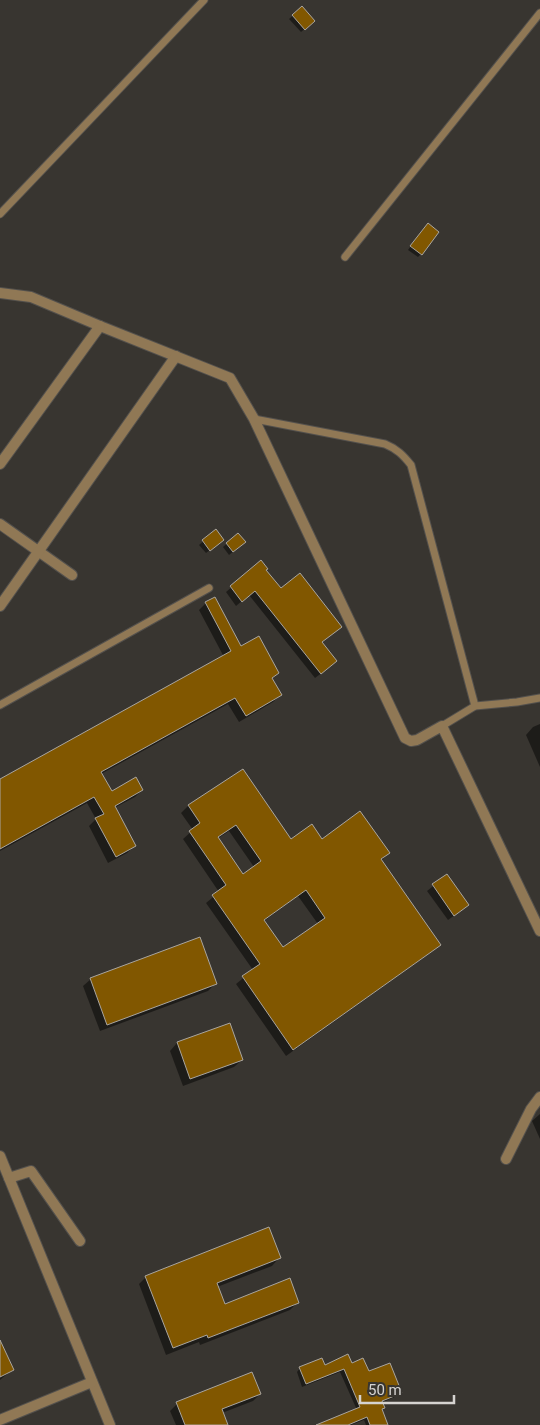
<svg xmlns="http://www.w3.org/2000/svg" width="540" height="1425" font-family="Roboto,sans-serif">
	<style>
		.shadow { fill: #0007; fill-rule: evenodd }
		.building { fill: #815700; stroke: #a9a59f; fill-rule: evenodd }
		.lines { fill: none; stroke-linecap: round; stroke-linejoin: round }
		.service-casing { stroke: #54514d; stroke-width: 9 }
		.minor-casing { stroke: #54514d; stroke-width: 12 }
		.service { stroke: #907855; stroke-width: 7 }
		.minor { stroke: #907855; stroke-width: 10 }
	</style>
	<rect width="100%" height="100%" fill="#383530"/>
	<g class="shadow">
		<polygon points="302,8 314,21 301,32 289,19"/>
		<polygon points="424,228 421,254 418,257 408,250"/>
		<polygon points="215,531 219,543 206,553 199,545"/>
		<polygon points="238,534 241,545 229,555 223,547"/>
		<polygon points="261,562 265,570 331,666 315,678 249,595 236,606 226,592"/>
		<polygon points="206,603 241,647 278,673 271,679 280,695 273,702 239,722 228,704 101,774 112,793 142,790 135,797 114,808 134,846 127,853 108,863 89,826 96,819 87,803 0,851 0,780 224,657 199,610"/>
		<polygon points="540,724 540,767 526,735 533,727"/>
		<path d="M243,771L291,841L322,840L388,853L381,861L440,944L433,951L286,1056L236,984L253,970L206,903L219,892L183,839L193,830L181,813L188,806ZM229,831L254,867L242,875L217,839ZM298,896L318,924L283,949L264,921Z"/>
		<polygon points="447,875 462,910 448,920 427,891"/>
		<polygon points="91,979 216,983 208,991 100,1031 83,986"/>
		<polygon points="229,1024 242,1060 234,1067 183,1086 170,1051 177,1043"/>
		<polygon points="540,1114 540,1139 532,1121"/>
		<polygon points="279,1258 272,1266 217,1287 224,1305 298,1302 290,1310 200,1345 199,1342 166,1355 139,1284 146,1277"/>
		<polygon points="0,1343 12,1370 0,1380"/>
		<polygon points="351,1365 401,1393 397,1396 381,1403 384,1408 381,1410 385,1425 366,1425 364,1420 351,1425 320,1425 357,1410 340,1372 302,1387 297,1372 300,1368"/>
		<polygon points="260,1394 253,1401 222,1413 227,1425 176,1425 170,1411 177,1404"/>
	</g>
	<g class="building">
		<polygon points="302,6 315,21 305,30 292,15"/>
		<polygon points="428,223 439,232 422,255 410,246"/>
		<polygon points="216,529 224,540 210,551 202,540"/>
		<polygon points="238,533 246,542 233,552 226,543"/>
		<polygon points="261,560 268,569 266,570 281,588 300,573 342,627 322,642 337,661 321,674 255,591 242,602 230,586"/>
		<polygon points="215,597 241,646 259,636 279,673 272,678 282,695 246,716 235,698 101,772 112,791 136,777 143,790 115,806 136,846 116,857 95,818 104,814 94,797 0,849 0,779 231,651 205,602"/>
		<path d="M243,769L291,839L312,824L322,839L360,811L390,853L381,859L441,945L293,1050L242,976L260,964L212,895L226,885L189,831L200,823L188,805ZM236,825L261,861L243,874L218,837ZM306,890L325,918L283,947L264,920Z"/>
		<polygon points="447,874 469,905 454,916 432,884"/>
		<polygon points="200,937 217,984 107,1025 90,978"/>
		<polygon points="230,1023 243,1060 190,1079 177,1042"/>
		<polygon points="269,1227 281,1258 217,1283 225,1304 290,1278 299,1303 208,1338 207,1335 173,1348 145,1276"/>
		<polygon points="0,1340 14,1370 0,1377"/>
		<polygon points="348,1354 352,1363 363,1358 369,1371 390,1363 402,1393 382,1401 385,1408 382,1409 388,1425 370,1425 367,1417 348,1425 316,1425 360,1407 344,1369 306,1384 299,1367 322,1358 325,1365"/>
		<polygon points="252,1372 261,1394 222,1409 228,1425 185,1425 176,1402"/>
	</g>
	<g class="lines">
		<defs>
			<g id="service">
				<polyline points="0,214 204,0"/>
				<polyline points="345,257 540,13"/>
				<path d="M254,419L385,444C397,449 403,455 411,465L475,706"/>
				<polyline points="0,705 209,588"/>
				<polyline points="442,726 475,706 517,702 540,698"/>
			</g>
			<g id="minor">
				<polyline points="0,293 31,297 100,326 230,378 254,419 405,738 411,741 417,740 442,726 540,931"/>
				<polyline points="0,464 100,326"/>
				<polyline points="0,524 72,575"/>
				<polyline points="0,606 176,356"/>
				<polyline points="0,1156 110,1425"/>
				<polyline points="506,1159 531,1109 540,1097"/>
				<polyline points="9,1178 31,1171 80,1241"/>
				<polyline points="0,1420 92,1382"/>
			</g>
		</defs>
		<use href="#service" class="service-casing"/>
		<use href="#minor" class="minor-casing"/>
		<use href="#service" class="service"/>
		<use href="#minor" class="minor"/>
	</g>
	<path d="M360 1395v8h94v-8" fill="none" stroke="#d5d3d0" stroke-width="2.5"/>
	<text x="368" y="1395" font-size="15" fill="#d5d3d0" stroke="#383530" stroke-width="4" paint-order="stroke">50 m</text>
</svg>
